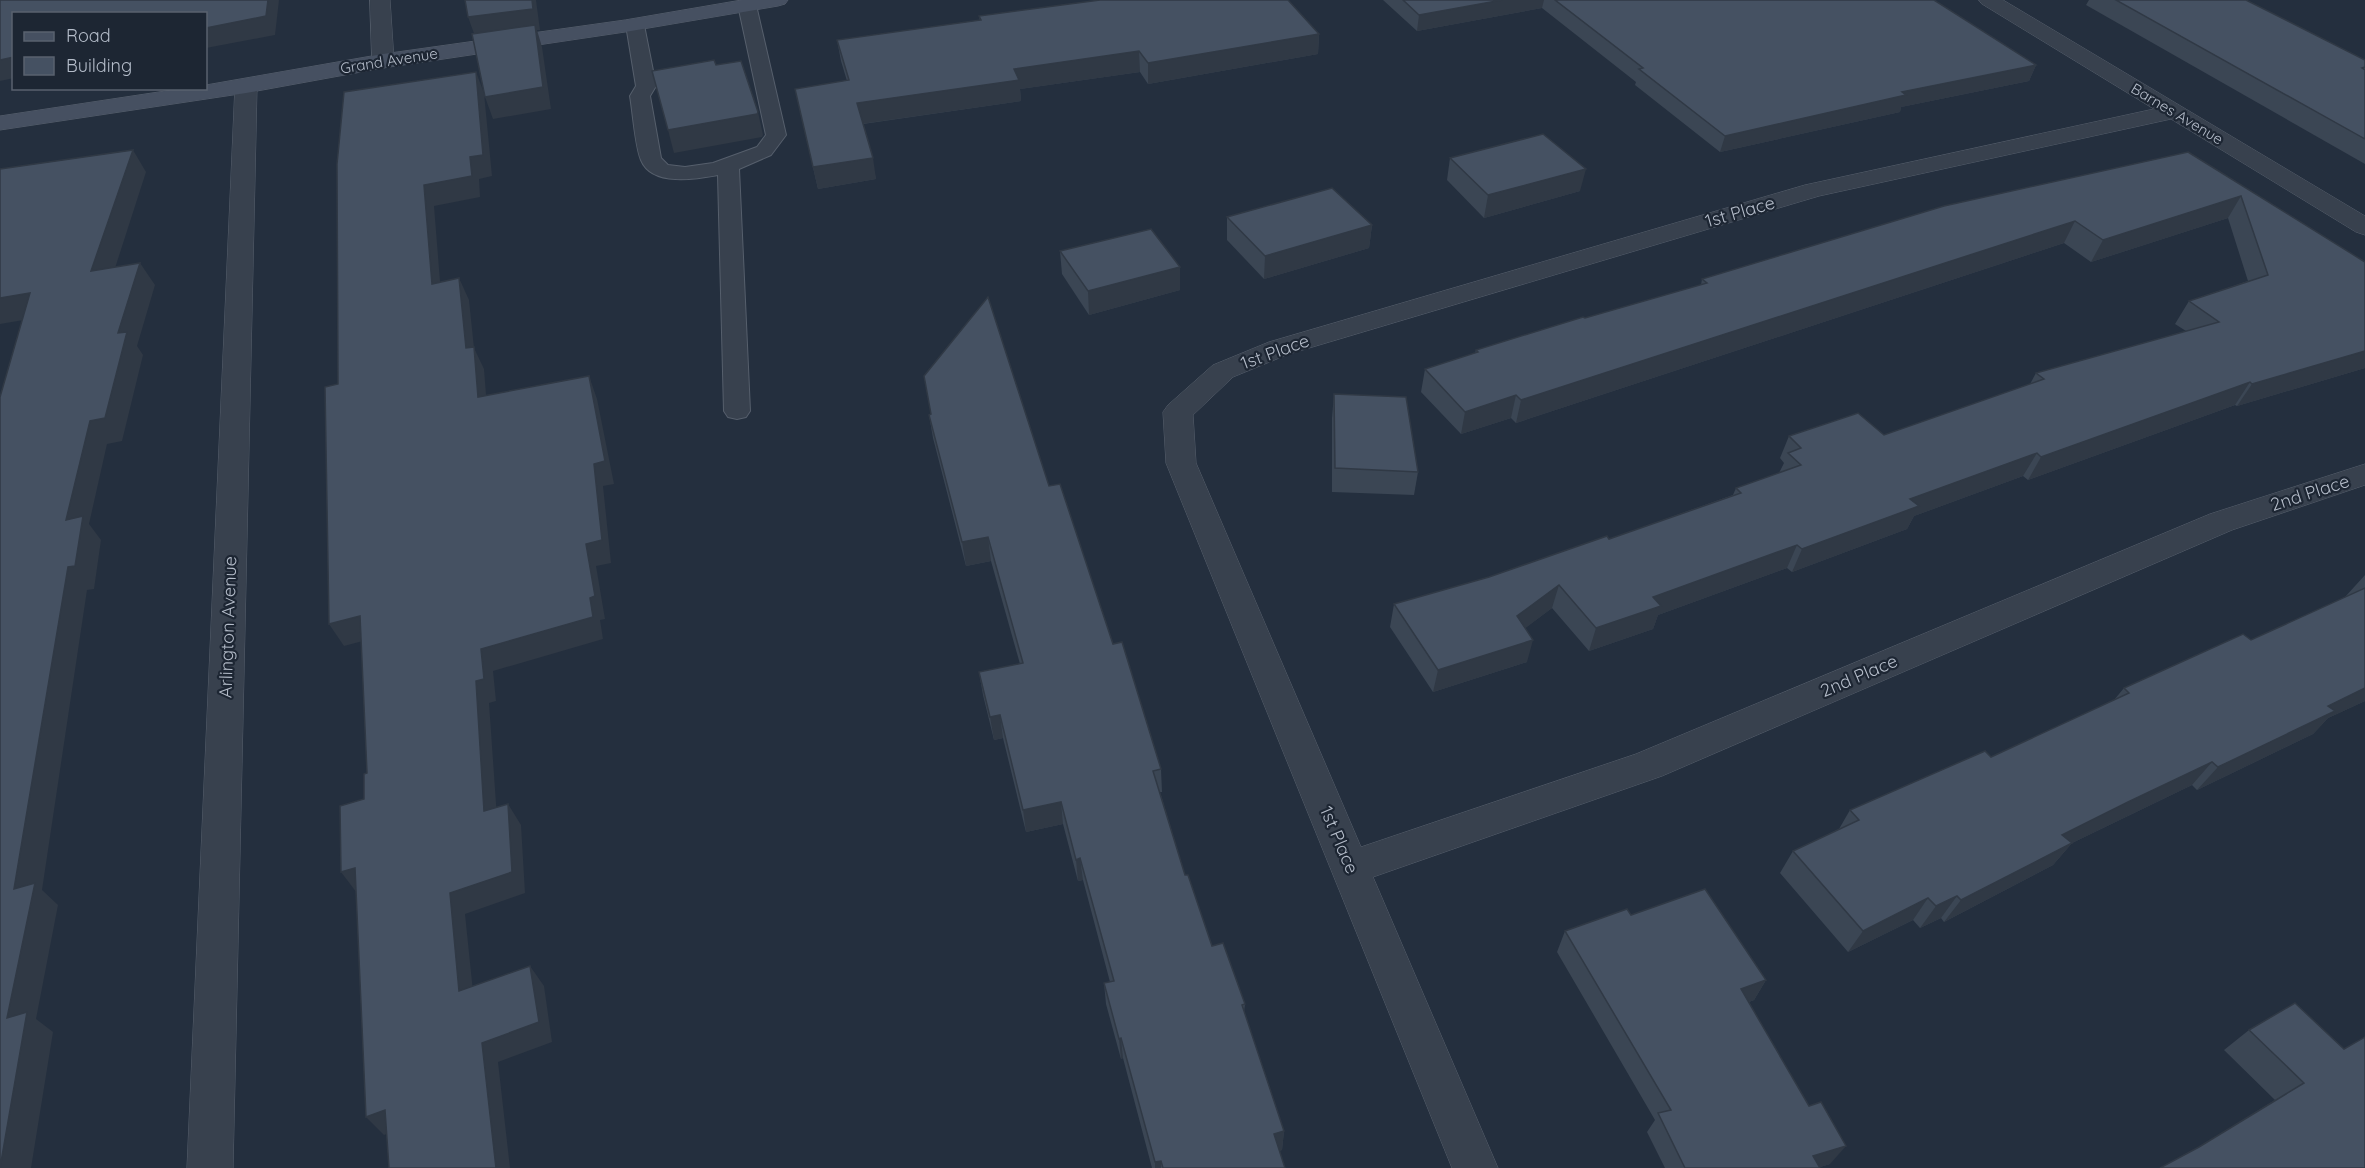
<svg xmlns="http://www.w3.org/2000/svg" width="2365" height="1168" font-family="Quicksand,sans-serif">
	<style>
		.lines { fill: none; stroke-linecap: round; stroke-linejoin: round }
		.lane-casing { stroke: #565f6c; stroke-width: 2 }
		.street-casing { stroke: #565f6c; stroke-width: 1 }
		.secondary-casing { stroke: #565f6c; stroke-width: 1 }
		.lane { fill: #38414e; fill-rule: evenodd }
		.street { fill: #38414e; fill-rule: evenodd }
		.secondary { fill: #465061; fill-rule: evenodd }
		.wall { fill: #3b4654 }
		.shaded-wall { fill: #303945 }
		.building { fill: #455162; stroke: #303945; stroke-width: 1.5 }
		.labels { text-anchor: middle; stroke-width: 4.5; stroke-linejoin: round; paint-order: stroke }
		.far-street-label { font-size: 15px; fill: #b4bcc9; stroke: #1d2633 }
		.street-label { font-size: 18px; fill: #b4bcc9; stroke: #1d2633 }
	</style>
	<rect width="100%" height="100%" fill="#242f3e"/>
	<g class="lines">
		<defs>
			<path id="lane" d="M748,0L756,5L786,135L771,155L739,169L750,411L746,417L737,419L728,417L724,411L718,175C697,179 652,187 641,160C635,146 633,113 630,96L636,86L626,25L629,21H641L644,25L656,86L650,96L661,158L668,165L685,167L713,163L757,147L766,135L738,5L741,1Z"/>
			<g id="street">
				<polygon points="370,0 390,0 394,61 391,66 383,68 375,66 372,61"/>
				<polygon points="1979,0 2003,0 2365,216 2365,235 2356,232 2171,119 1819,196 1289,354 1233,377 1193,415 1196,463 1361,847 1636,754 2210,514 2365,464 2365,485 2232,530 1662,776 1373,877 1498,1168 1452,1168 1166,463 1163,412 1168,405 1213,365 1269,342 1805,185 2154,109 1982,4"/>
				<polygon points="246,79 254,81 257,86 233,1168 187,1168 235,86 238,81"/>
			</g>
			<polygon id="secondary" points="742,0 788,0 785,4 778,6 625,32 383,68 246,93 0,130 0,116 185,88 206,88 206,85 383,54 625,20"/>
		</defs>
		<use href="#lane" class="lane-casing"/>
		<use href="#street" class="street-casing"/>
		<use href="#secondary" class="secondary-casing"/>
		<use href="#lane" class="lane"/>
		<use href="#street" class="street"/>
		<use href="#secondary" class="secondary"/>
	</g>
	<g class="wall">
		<polygon points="1383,0 1934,0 2036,65 2029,81 1901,107 1900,112 1720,152 1635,85 1636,82 1542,8 1417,31"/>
		<polygon points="2089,0 2246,0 2365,60 2365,164 2086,5"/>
		<polygon points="979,16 1319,34 1318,54 1148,84 1140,72 1020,89 1021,101 863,124 876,179 818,189 795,89 847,81 841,61 837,40 980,21"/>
		<polygon points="2188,152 2365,262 2365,368 2237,406 2235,405 2028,480 2023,476 1914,516 1907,529 1792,572 1787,568 1658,615 1653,629 1589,651 1552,608 1525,628 1527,662 1433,692 1390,627 1394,604 1489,577 1609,539 1733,495 1736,488 1779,473 1784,463 1780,458 1789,436 1884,435 2030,384 2036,373 2186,331 2175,324 2189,301 2248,281 2228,218 2091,262 2064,243 1516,423 1511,418 1461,434 1421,392 1425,369 1475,353 1476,350 1701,285 1702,279"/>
		<polygon points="1450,158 1580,191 1484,218 1447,180"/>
		<polygon points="1227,217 1372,225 1369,248 1264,279 1227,240"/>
		<polygon points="1060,251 1180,267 1180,290 1089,315 1062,274"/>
		<polygon points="924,376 1049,486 1113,644 1161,769 1162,792 1160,792 1185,875 1212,946 1245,1004 1244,1012 1284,1131 1282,1150 1279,1151 1285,1168 1152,1168 1123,1058 1121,1059 1106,1004 1104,983 1110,982 1083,880 1078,881 1063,824 1026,832 1003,738 994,740 983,695 979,672 1020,664 991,561 966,566 933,438 929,415 931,414"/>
		<polygon points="1334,394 1418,472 1414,495 1332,492 1332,418"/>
		<polygon points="2365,575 2365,701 2328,718 2313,734 2197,790 2192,785 2072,843 2053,865 1944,922 1941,918 1920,928 1913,920 1848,952 1780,873 1793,851 1839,829 1850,810 1991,757 2114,700 2124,688 2251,640 2345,597"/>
		<polygon points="1631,915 1766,980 1754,1000 1749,1002 1830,1164 1820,1167 1820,1168 1665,1168 1647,1132 1655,1120 1557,952 1565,931"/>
		<polygon points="2249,1030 2344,1049 2365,1168 2199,1147 2275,1100 2224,1050"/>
	</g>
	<g class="shaded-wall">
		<polygon points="268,0 279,0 275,35 206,48 206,28"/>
		<polygon points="532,0 536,0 540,30 537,30 542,47 551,109 493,119 485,97 476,39 468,17"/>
		<polygon points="1502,0 1544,0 1542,8 1417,31 1419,15"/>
		<polygon points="1319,34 1318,54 1148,84 1148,63"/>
		<polygon points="1139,51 1140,72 1020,89 1021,101 861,124 857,103 1014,69"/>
		<polygon points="14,57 14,78 0,81 0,60"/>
		<polygon points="2036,65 2029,81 1901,107 1900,112 1720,152 1725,136 1902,92"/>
		<polygon points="476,72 484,93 492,176 479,179 480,197 434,206 442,306 432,284 424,185 470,157"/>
		<polygon points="758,112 763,135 762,137 674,153 668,130"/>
		<polygon points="133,150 146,172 107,293 91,271"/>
		<polygon points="873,158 876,179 818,189 813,167"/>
		<polygon points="1586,169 1580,191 1484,218 1488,195"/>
		<polygon points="2241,196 2228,218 2091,262 2103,240"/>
		<polygon points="2075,221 2064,243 1516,423 1521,400"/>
		<polygon points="1372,225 1369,248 1264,279 1265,256"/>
		<polygon points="140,263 155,285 137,346 143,355 122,441 107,444 89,524 101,540 94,589 87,590 42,890 58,905 36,1019 53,1032 31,1168 0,1168 7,1018 14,889 66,520 90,421"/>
		<polygon points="1180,267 1180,290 1089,315 1088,291"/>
		<polygon points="459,278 469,300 474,348 484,369 488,420 478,397 466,348"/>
		<polygon points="30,293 47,316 0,324 0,298"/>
		<polygon points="2365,351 2365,368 2237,406 2252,384"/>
		<polygon points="589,376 597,399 614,484 603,486 611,563 596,566 605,619 600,620 603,639 493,671 496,701 489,703 498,832 484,811 476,681 481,649 590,598 586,544 594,464"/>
		<polygon points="2250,382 2235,405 2028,480 2041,457"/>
		<polygon points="1516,395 1511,418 1461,434 1465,412"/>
		<polygon points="2037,453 2023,476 1914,516 1907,529 1792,572 1802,549 1910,499"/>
		<polygon points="988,537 991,561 966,566 962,542"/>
		<polygon points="1797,545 1787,568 1658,615 1653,629 1589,651 1596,628 1653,597"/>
		<polygon points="1559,585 1552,608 1511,639 1517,616"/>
		<polygon points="360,616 374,638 344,646 329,624"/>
		<polygon points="1533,640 1527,662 1433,692 1438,670"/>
		<polygon points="2365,688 2365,701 2328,718 2313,734 2197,790 2218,767 2328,706"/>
		<polygon points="1000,715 1003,738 994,740 990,717"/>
		<polygon points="2212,762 2192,785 2072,843 2053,865 1944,922 1961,900 2062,835 2128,802"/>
		<polygon points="1061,802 1063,824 1026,832 1023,810"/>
		<polygon points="508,804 521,825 525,893 465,914 475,1011 459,991 450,893"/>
		<polygon points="1080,858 1083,880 1078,881 1076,860"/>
		<polygon points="355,868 357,893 341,872"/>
		<polygon points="1957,896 1941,918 1920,928 1936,906"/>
		<polygon points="1928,898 1913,920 1848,952 1863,931"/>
		<polygon points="530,966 544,986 552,1042 498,1062 510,1168 496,1168 482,1043"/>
		<polygon points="1766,980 1754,1000 1729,1009 1741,989"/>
		<polygon points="1121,1038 1123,1058 1121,1059 1119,1039"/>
		<polygon points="385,1110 403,1128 384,1135 366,1117"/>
		<polygon points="1284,1131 1282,1150 1272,1153 1274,1134"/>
		<polygon points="1846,1146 1830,1164 1817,1168 1813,1156"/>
		<polygon points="1161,1161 1161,1168 1155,1168 1155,1162"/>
	</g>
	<g class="building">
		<polygon points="0,0 268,0 266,16 206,28 206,14 14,14 14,57 0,60"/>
		<polygon points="465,0 532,0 533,9 468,17"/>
		<polygon points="1100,0 1288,0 1319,34 1148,63 1139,51 1014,69 1019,80 857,103 873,158 813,167 795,89 849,80 837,40 981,20 979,16"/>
		<polygon points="1403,0 1502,0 1419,15"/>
		<polygon points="1555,0 1934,0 2036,65 1902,92 1906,95 1725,136 1639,69 1643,68"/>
		<polygon points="2116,0 2246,0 2365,60 2365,67 2362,68 2365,70 2365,139"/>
		<polygon points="535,25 543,87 485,97 472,34"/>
		<polygon points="714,60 716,65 741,61 758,112 757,114 668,130 652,71"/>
		<polygon points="476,72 483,155 470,157 472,176 424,185 432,284 459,278 466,348 474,347 478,397 589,376 605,461 594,464 602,540 586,544 595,596 590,598 593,617 481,649 484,679 476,681 484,811 508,804 512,872 450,893 459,991 530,966 539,1022 482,1043 496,1168 389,1168 385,1110 366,1117 355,868 341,872 340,806 364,799 364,774 367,773 360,616 329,624 325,387 338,384 337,164 344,92"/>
		<polygon points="1543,134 1586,169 1488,195 1450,158"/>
		<polygon points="133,150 91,271 140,263 118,333 127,332 105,418 90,421 66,520 83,516 75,566 68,567 14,889 35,883 7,1018 27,1012 0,1168 0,397 30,293 0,298 0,169"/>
		<polygon points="2188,152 2365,262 2365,351 2252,384 2250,382 2041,457 2037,453 1910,499 1919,506 1802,549 1797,545 1653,597 1661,606 1596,628 1559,585 1517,616 1533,640 1438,670 1394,604 1489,577 1607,536 1609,539 1741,493 1736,488 1801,465 1788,453 1801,448 1789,436 1858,413 1884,435 2044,379 2036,373 2219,322 2189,301 2268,275 2241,196 2103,240 2075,221 1521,400 1516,395 1465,412 1425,369 1478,352 1476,350 1583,317 1585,318 1707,283 1702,279 1944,206"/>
		<polygon points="1332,188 1372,225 1265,256 1227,217"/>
		<polygon points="1151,229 1180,267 1088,291 1060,251"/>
		<polygon points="988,297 1049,486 1060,484 1113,644 1122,642 1161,769 1153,771 1185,875 1188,875 1212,946 1223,943 1245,1004 1242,1005 1284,1131 1274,1134 1285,1168 1163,1168 1161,1161 1155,1162 1121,1038 1119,1039 1104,983 1114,981 1080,858 1076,860 1061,802 1023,810 1000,715 990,717 979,672 1023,663 988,537 962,542 929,415 931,414 924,376"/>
		<polygon points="1334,394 1406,397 1418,472 1335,468"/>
		<polygon points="2365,588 2365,688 2328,706 2335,711 2218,767 2212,762 2128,802 2062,835 2072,843 1961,900 1957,896 1936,906 1928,898 1863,931 1793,851 1859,820 1850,810 1985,751 1991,757 2129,693 2124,688 2243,634 2251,640"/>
		<polygon points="1705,889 1766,980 1741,989 1809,1106 1821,1102 1846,1146 1813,1156 1820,1168 1685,1168 1658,1113 1671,1110 1565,931 1627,909 1631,915"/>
		<polygon points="2295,1003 2344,1049 2365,1037 2365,1168 2160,1168 2199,1147 2304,1083 2249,1030"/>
	</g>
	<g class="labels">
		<g class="far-street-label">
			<text transform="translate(389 61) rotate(-9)" y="5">Grand Avenue</text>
			<text transform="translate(2177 114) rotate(31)" y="5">Barnes Avenue</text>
		</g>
		<g class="street-label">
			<text transform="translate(1740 212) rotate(-16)" y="6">1st Place</text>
			<text transform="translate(1275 352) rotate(-20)" y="6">1st Place</text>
			<text transform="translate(2310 493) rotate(-18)" y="6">2nd Place</text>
			<text transform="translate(228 627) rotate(-88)" y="6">Arlington Avenue</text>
			<text transform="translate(1859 676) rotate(-23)" y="6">2nd Place</text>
			<text transform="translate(1339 840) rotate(67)" y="6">1st Place</text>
		</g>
	</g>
	<rect x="12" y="12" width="195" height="78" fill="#1d2633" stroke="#59626f" stroke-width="1.5"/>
	<rect x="24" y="32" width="30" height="9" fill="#465061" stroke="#59626f" stroke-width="1.5"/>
	<text x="66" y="42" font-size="18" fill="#b4bcc9">Road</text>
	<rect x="24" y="57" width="30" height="18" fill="#455162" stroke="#59626f" stroke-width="1.5"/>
	<text x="66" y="72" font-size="18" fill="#b4bcc9">Building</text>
</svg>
